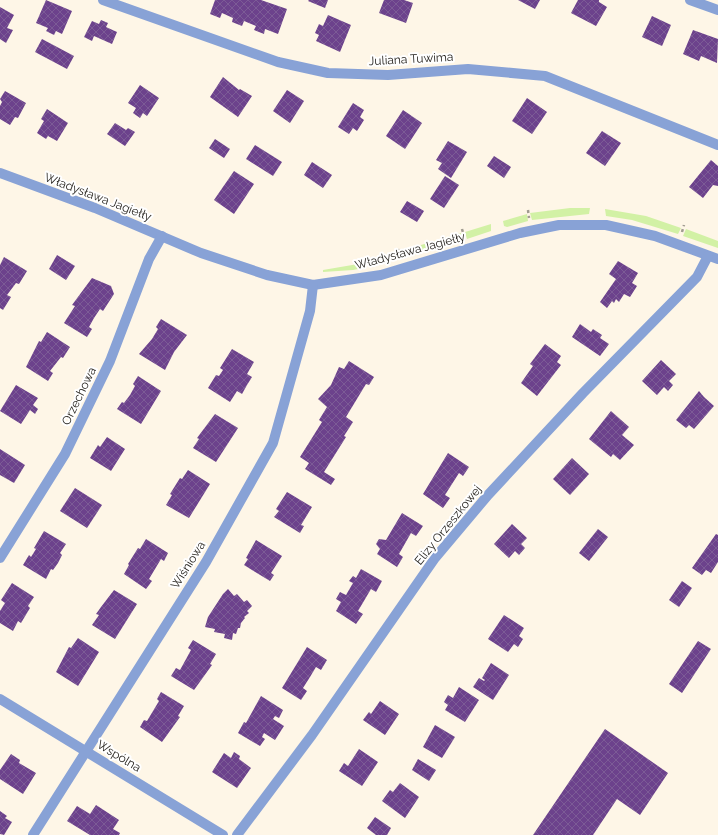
<svg xmlns="http://www.w3.org/2000/svg" width="718" height="835" font-family="Raleway,sans-serif">
	<style>
		.grass { fill: #d2f1a5 }
		.building { fill: url(#building-cross-hatch) }
		.lines { fill: none; stroke-linecap: round; stroke-linejoin: round }
		.path { stroke: #a09b90; stroke-width: 2.5; stroke-dasharray: 3 3; stroke-linecap: butt }
		.minor { stroke: #88a2d6; stroke-width: 10 }
		.labels { text-anchor: middle; stroke-width: 4; stroke-linejoin: round; paint-order: stroke }
		.street-label { font-size: 12px; fill: #26231e; stroke: #fff }
	</style>
	<defs>
		<pattern id="building-cross-hatch" width="8" height="8" patternUnits="userSpaceOnUse"><rect width="8" height="8" fill="#6c428c"/><path d="M0 0l8 8M0 8l8-8" fill="none" stroke="#7c5b96"/></pattern>
	</defs>
	<rect width="100%" height="100%" fill="#fef6e7"/>
	<g class="grass">
		<polygon points="570,208 590,208 589,214 532,220 530,213"/>
		<polygon points="605,209 646,216 681,228 678,234 632,220 606,216"/>
		<polygon points="527,214 528,221 507,227 504,226 503,221"/>
		<polygon points="491,224 491,231 467,239 465,232"/>
		<polygon points="686,229 718,241 718,248 683,236"/>
		<polygon points="461,233 464,240 403,258 401,251"/>
		<polygon points="358,264 358,269 353,270 323,272 323,270"/>
	</g>
	<g class="building">
		<polygon points="46,0 72,11 62,34 56,31 54,35 46,31 48,28 36,23"/>
		<polygon points="215,0 261,0 287,9 278,34 265,29 264,34 254,30 256,26 244,21 242,26 232,22 233,18 222,13 220,18 210,14"/>
		<polygon points="309,0 328,0 325,8 308,1"/>
		<polygon points="384,0 404,0 413,3 406,23 379,13"/>
		<polygon points="518,0 540,0 535,9"/>
		<polygon points="578,0 599,0 599,2 607,7 596,26 571,13"/>
		<polygon points="0,7 14,15 7,28 13,30 6,43 0,39"/>
		<polygon points="328,15 351,25 340,52 316,41 319,35 315,33 319,24 323,26"/>
		<polygon points="652,16 671,25 662,46 642,37"/>
		<polygon points="101,20 108,23 106,27 117,32 112,44 94,36 92,41 84,37 92,21 99,24"/>
		<polygon points="693,30 718,39 717,63 701,56 699,61 683,54"/>
		<polygon points="42,39 74,56 67,69 35,52"/>
		<polygon points="223,77 239,90 240,89 252,96 238,117 210,97"/>
		<polygon points="140,85 159,98 147,116 143,113 140,118 133,113 136,108 128,103"/>
		<polygon points="287,90 304,101 290,123 273,111"/>
		<polygon points="5,91 26,103 18,118 15,117 10,125 0,119 0,106 2,102 0,99"/>
		<polygon points="527,98 547,112 532,134 512,121"/>
		<polygon points="353,103 364,110 360,117 364,120 357,131 353,128 349,134 338,127"/>
		<polygon points="47,109 68,123 57,141 48,136 46,139 37,133 44,121 41,119"/>
		<polygon points="403,110 422,123 405,149 386,136"/>
		<polygon points="115,123 126,130 128,128 135,132 125,146 107,134"/>
		<polygon points="602,131 621,143 605,166 586,153"/>
		<polygon points="215,139 230,149 224,158 209,148"/>
		<polygon points="448,141 467,152 451,178 438,169 442,163 436,160"/>
		<polygon points="255,145 282,162 273,176 246,159"/>
		<polygon points="494,156 511,167 504,178 487,166"/>
		<polygon points="711,160 718,166 718,186 713,185 703,198 689,187"/>
		<polygon points="312,162 332,175 323,188 304,175"/>
		<polygon points="234,171 254,184 234,214 214,200"/>
		<polygon points="445,176 459,185 444,208 430,199"/>
		<polygon points="407,201 424,211 417,222 400,212"/>
		<polygon points="57,255 75,266 66,280 49,269"/>
		<polygon points="4,257 27,271 19,284 16,283 7,295 11,297 3,310 0,308 0,265"/>
		<polygon points="618,261 638,273 632,283 637,286 630,297 624,294 619,302 616,299 614,303 612,301 607,308 600,302 616,279 609,274"/>
		<polygon points="92,278 111,286 114,294 103,311 100,309 94,318 89,327 92,329 87,337 64,323 75,306 72,305"/>
		<polygon points="161,319 187,335 174,352 165,370 139,354 152,339 158,329 156,327"/>
		<polygon points="580,324 591,332 593,329 602,335 600,338 609,344 600,356 572,337"/>
		<polygon points="47,332 70,347 63,358 61,357 50,371 53,373 48,381 26,367 39,341 41,342"/>
		<polygon points="545,344 561,356 557,362 561,365 537,396 521,383 533,366 530,364"/>
		<polygon points="232,349 254,362 247,374 252,377 247,385 242,394 237,391 230,402 208,388 216,375 219,376 223,370 220,368"/>
		<polygon points="661,360 676,374 669,381 673,385 668,391 664,387 657,395 642,381"/>
		<polygon points="349,361 374,377 369,385 366,384 346,417 353,422 344,436 346,437 324,472 335,479 331,485 305,469 309,463 300,457 322,422 319,420 327,407 318,399 331,385 339,367 344,369"/>
		<polygon points="138,376 161,391 141,424 117,409 122,402 124,403 130,395 135,386 133,384"/>
		<polygon points="16,385 38,398 33,405 38,409 35,414 30,410 21,424 0,411"/>
		<polygon points="699,391 704,397 714,406 694,429 689,425 686,428 676,420"/>
		<polygon points="611,411 629,427 622,435 634,445 620,460 613,454 611,457 589,439"/>
		<polygon points="215,414 238,428 216,462 193,448 199,439 197,438"/>
		<polygon points="107,437 125,449 111,471 90,458 98,445 100,447"/>
		<polygon points="0,449 25,465 14,483 0,475"/>
		<polygon points="448,453 469,467 463,476 459,473 445,495 450,498 443,508 423,494"/>
		<polygon points="572,458 589,474 570,495 553,479"/>
		<polygon points="188,470 210,484 189,518 166,505 172,495 170,494 180,478 182,479"/>
		<polygon points="75,488 102,505 87,528 60,511"/>
		<polygon points="287,492 312,507 301,525 304,526 300,533 274,517 279,511 276,509"/>
		<polygon points="402,513 423,526 416,536 411,533 399,554 403,557 397,567 377,554 380,549 376,544 379,539 386,540"/>
		<polygon points="512,524 527,538 521,544 525,548 519,555 515,551 509,558 494,544"/>
		<polygon points="598,529 608,537 589,561 579,553"/>
		<polygon points="44,531 66,544 60,553 62,555 58,563 53,570 51,569 46,579 23,565 29,555 31,557 36,549 34,548"/>
		<polygon points="716,534 718,535 718,562 711,573 706,570 702,575 692,568"/>
		<polygon points="146,539 168,553 164,561 161,559 149,579 152,581 146,589 124,574 129,565 128,564 138,548 140,549"/>
		<polygon points="256,540 282,556 271,573 274,575 270,581 244,565 248,559 246,558"/>
		<polygon points="361,569 382,581 376,592 371,589 358,611 363,614 356,624 336,611 341,602 336,599 340,592 346,595 353,583 349,581 353,576 356,578"/>
		<polygon points="682,581 692,588 679,607 669,600"/>
		<polygon points="12,583 34,597 28,606 30,608 21,623 18,621 13,631 0,623 0,611 5,603 1,600"/>
		<polygon points="228,589 234,596 237,594 244,602 247,600 252,606 247,611 249,613 244,617 245,618 241,623 240,628 238,628 236,634 233,633 232,640 224,638 225,634 214,632 215,629 205,627 208,617 223,594"/>
		<polygon points="114,590 137,604 115,639 92,625 99,615 96,614 101,607"/>
		<polygon points="504,615 524,628 519,636 523,639 518,647 514,644 508,652 488,639"/>
		<polygon points="78,638 99,652 78,686 56,672 69,647 71,648"/>
		<polygon points="193,640 216,654 210,664 212,665 194,690 171,676 176,668 180,670 191,650 188,648"/>
		<polygon points="698,641 711,649 682,693 669,684"/>
		<polygon points="307,647 327,660 321,670 316,667 310,677 303,688 307,691 301,700 282,688"/>
		<polygon points="491,663 509,675 493,700 473,687 479,678 484,681 485,680 482,678"/>
		<polygon points="459,687 479,700 465,722 445,710 448,705 444,702 448,695 453,698"/>
		<polygon points="161,692 184,706 178,716 180,717 162,742 140,727 144,720 147,721 159,701 157,699"/>
		<polygon points="261,696 283,710 279,718 275,716 273,719 284,726 275,740 264,733 262,737 265,739 260,746 238,733 244,722 246,723"/>
		<polygon points="380,701 399,714 385,735 363,720 369,712 371,714"/>
		<polygon points="435,725 455,737 442,758 423,747"/>
		<polygon points="605,729 668,773 640,815 617,799 593,835 533,835"/>
		<polygon points="359,749 378,762 362,786 339,771 344,763 348,766"/>
		<polygon points="234,752 240,756 239,759 251,768 237,788 212,772 224,753 231,758"/>
		<polygon points="11,754 20,760 19,763 36,773 23,794 0,779 0,770"/>
		<polygon points="418,759 436,770 429,781 412,770"/>
		<polygon points="400,783 419,797 405,818 382,801 390,790 393,792"/>
		<polygon points="96,805 119,820 113,829 120,833 119,835 90,835 67,821 77,806 90,814"/>
		<polygon points="0,811 7,816 5,818 12,822 4,835 0,834"/>
		<polygon points="375,817 391,828 387,835 376,835 367,828"/>
	</g>
	<g class="lines">
		<g class="path">
			<polyline points="528,210 529,218"/>
			<polyline points="462,229 464,236"/>
			<polyline points="682,232 684,225"/>
			<polyline points="398,249 400,256"/>
		</g>
		<g class="minor">
			<polyline points="103,0 278,62 328,73 388,75 468,69 545,76 718,145"/>
			<polyline points="690,0 718,10"/>
			<polyline points="0,173 95,208 201,253 267,275 313,285 381,275 520,233 559,225 606,225 655,236 718,259"/>
			<polyline points="0,558 65,454 110,361 149,259 162,236"/>
			<polyline points="0,699 223,835"/>
			<polyline points="33,835 206,562 273,443 310,311 313,285"/>
			<polyline points="237,835 312,735 435,558 488,495 583,393 697,277 708,256"/>
		</g>
	</g>
	<g class="labels">
		<g class="street-label">
			<text transform="translate(411 59) rotate(-3)" y="4">Juliana Tuwima</text>
			<text transform="translate(98 197) rotate(21)" y="4">Władysława Jagiełły</text>
			<text transform="translate(410 251) rotate(-15)" y="4">Władysława Jagiełły</text>
			<text transform="translate(79 396) rotate(-64)" y="4">Orzechowa</text>
			<text transform="translate(448 525) rotate(-51)" y="4">Elizy Orzeszkowej</text>
			<text transform="translate(188 565) rotate(-58)" y="4">Wiśniowa</text>
			<text transform="translate(119 756) rotate(31)" y="4">Wspólna</text>
		</g>
	</g>
</svg>
